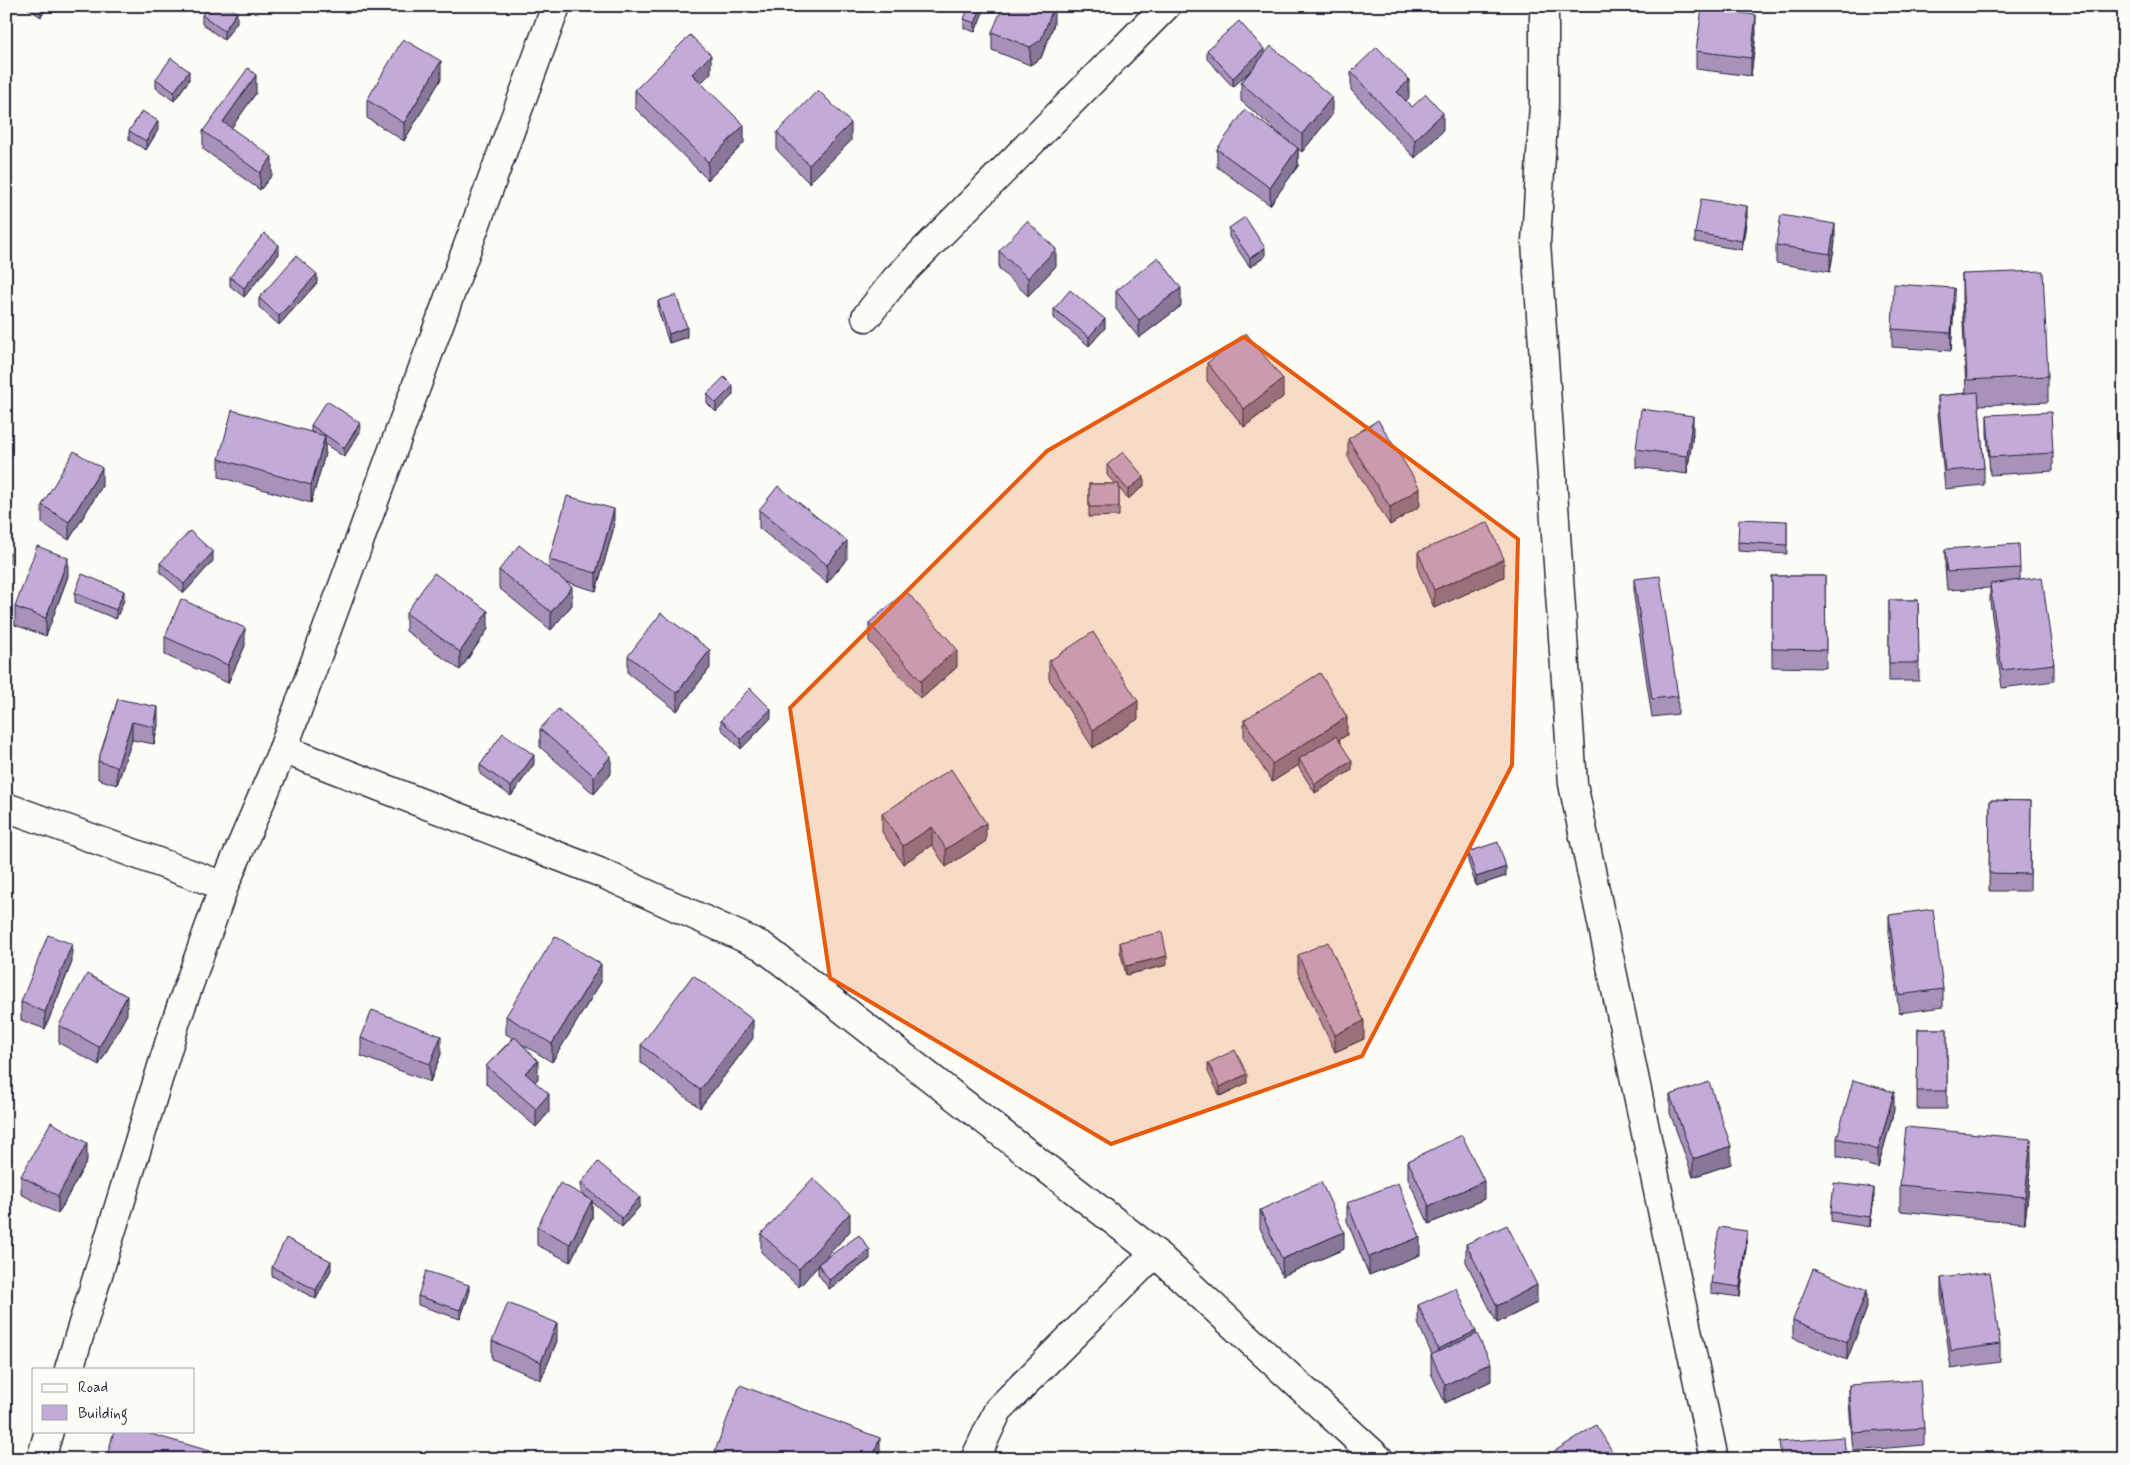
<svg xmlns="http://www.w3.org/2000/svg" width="2130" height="1465" font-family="Mynerve,sans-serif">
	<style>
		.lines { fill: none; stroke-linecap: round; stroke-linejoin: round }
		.minor-casing { stroke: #22223b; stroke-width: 31 }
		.minor { stroke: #fdfcf7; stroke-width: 28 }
		.wall { fill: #a892ba; stroke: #22223b }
		.shaded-wall { fill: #887797; stroke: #22223b }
		.building { fill: #c3aad8; stroke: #22223b }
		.marked { fill: #e8590c; fill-opacity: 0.2; stroke: #e8590c; stroke-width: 4; stroke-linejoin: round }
	</style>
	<rect width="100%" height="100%" fill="#fdfcf7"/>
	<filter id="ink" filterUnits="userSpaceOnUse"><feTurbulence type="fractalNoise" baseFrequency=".02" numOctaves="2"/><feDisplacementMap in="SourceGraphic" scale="10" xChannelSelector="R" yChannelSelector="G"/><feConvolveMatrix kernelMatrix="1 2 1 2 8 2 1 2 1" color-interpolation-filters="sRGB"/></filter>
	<g filter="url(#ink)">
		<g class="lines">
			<defs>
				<g id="minor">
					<polyline points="1544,6 1544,103 1536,242 1573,784 1714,1459"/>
					<polyline points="866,317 896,279 1166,6"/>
					<polyline points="283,749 599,872 762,946 1155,1253 1379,1459"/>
					<polyline points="6,807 224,886"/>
					<polyline points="69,1369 176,1021 224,886 283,749 556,6"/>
					<polyline points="41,1459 49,1431"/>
					<polyline points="975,1459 998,1410 1155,1253"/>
				</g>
			</defs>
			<use href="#minor" class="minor-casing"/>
			<use href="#minor" class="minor"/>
		</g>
		<g class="wall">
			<polygon points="24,6 48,6 41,17"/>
			<polygon points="985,6 975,32 964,28 964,19"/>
			<polygon points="202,15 237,22 224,40 202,24"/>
			<polygon points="1054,24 1041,58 1030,65 992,50 992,32"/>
			<polygon points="1756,33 1751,76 1696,69 1696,51"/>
			<polygon points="1207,50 1264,54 1332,115 1302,152 1298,149 1298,166 1270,205 1217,167 1217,149 1293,145 1241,101 1241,83 1251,70 1233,87 1207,59"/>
			<polygon points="1351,72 1409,98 1406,101 1412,107 1443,131 1415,158 1351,90"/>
			<polygon points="711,73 701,83 744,143 708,180 635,108 635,90"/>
			<polygon points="156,79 189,80 174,101 156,88"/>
			<polygon points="441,79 404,141 367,118 367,100"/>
			<polygon points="256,93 231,128 272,175 260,190 203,149 203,131"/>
			<polygon points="158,130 146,150 129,140 129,131"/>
			<polygon points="777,132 851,141 809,183 777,150"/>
			<polygon points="1747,216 1742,250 1695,242 1695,233"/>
			<polygon points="1229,228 1265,257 1250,267 1229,237"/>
			<polygon points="1835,242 1830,272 1776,263 1776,245"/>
			<polygon points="999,251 1056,266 1028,296 999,269"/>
			<polygon points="279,254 244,297 230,286 230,277"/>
			<polygon points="1962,274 2048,376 2048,402 1979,405 1984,468 1984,485 1945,489 1938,413 1938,396 1966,393 1962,300"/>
			<polygon points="317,283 279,325 259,307 259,298"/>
			<polygon points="1116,291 1181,306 1139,338 1116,309"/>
			<polygon points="658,301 687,337 669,343 658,310"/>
			<polygon points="1954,306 1951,351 1892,347 1892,329"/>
			<polygon points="1054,309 1105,328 1089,346 1054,318"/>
			<polygon points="1207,363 1283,397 1244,427 1207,381"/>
			<polygon points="707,394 733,395 716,412 707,403"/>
			<polygon points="1987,415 2053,453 2053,471 1990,475 1987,433"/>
			<polygon points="311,425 360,432 344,457 325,444 325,454 311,503 219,477 219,459 311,432"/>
			<polygon points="1693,434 1687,474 1636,467 1636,449"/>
			<polygon points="1348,439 1420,506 1390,525 1348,457"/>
			<polygon points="1107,465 1144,486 1128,499 1119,488 1119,516 1089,517 1089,484 1115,484 1107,475"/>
			<polygon points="102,486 69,540 42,523 42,505"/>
			<polygon points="759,510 847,559 827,583 759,528"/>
			<polygon points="1787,521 1787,554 1738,551 1738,542"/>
			<polygon points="614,527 596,591 566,582 572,605 551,630 499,588 499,570 549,569 549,560"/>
			<polygon points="1945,549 2020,568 2020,580 2054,664 2054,681 2002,688 1990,602 1990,588 1947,590 1945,567"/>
			<polygon points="1418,552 1504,577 1434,608 1418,570"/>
			<polygon points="213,561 184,593 160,572 160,563"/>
			<polygon points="68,576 46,636 15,625 15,607"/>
			<polygon points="1772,576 1825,576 1826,668 1772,667"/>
			<polygon points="1634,579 1678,696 1678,714 1652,717 1634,597"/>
			<polygon points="75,593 124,600 116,619 75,602"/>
			<polygon points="1889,600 1918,600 1919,681 1889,681"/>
			<polygon points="406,613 488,629 460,670 406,631"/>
			<polygon points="869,623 957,667 921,699 869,641"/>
			<polygon points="165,637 245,646 228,683 165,655"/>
			<polygon points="628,656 710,668 677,711 628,673"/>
			<polygon points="1049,661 1138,719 1093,748 1049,679"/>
			<polygon points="118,699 158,725 154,744 132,740 117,785 98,779 98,761"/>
			<polygon points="771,718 741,749 721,729 721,720"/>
			<polygon points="1244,720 1347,735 1339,740 1352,770 1315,793 1299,768 1299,765 1272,782 1244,738"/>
			<polygon points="540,729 611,774 594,794 540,747"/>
			<polygon points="534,764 511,796 480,774 480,765"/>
			<polygon points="1990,800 2031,801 2030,891 1989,891"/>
			<polygon points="882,814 986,841 946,867 932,845 903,864 882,832"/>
			<polygon points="1468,852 1506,876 1476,886 1468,861"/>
			<polygon points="1889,915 1943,989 1943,1007 1899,1013 1889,933"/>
			<polygon points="1120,942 1167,965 1126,975 1120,951"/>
			<polygon points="1298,955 1364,1039 1335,1052 1298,973"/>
			<polygon points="72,962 45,1029 21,1020 21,1002"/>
			<polygon points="601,982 552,1062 520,1043 538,1079 535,1082 549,1112 536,1127 486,1084 486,1066 513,1038 506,1034 506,1016"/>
			<polygon points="127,1014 99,1065 59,1043 59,1025"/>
			<polygon points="1918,1029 1947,1029 1947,1109 1917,1109"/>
			<polygon points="361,1038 441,1054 430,1082 361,1056"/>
			<polygon points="753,1038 700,1108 641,1063 641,1045"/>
			<polygon points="1208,1063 1247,1083 1220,1096 1208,1072"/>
			<polygon points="1670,1095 1731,1164 1693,1177 1670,1113"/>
			<polygon points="1894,1110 1878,1168 1837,1156 1837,1138"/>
			<polygon points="87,1161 58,1214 21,1194 21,1176"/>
			<polygon points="1408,1161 1484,1199 1429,1224 1408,1179"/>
			<polygon points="2031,1166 2025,1223 1900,1211 1900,1185"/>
			<polygon points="581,1183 640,1206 622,1227 592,1202 592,1218 570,1262 537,1245 537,1227 587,1197 581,1192"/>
			<polygon points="1874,1197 1870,1227 1831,1221 1831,1212"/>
			<polygon points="1347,1203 1420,1255 1369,1275 1347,1221"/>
			<polygon points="1260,1210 1344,1249 1282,1276 1260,1228"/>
			<polygon points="850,1231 822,1262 870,1259 829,1289 818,1274 818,1266 799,1287 761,1252 761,1234"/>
			<polygon points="1747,1240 1740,1297 1711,1293 1711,1283"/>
			<polygon points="1466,1244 1537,1303 1497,1323 1466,1262"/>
			<polygon points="272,1267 331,1270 316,1299 272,1276"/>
			<polygon points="1941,1278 2000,1344 2000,1362 1951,1369 1941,1296"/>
			<polygon points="469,1294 460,1319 418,1305 418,1296"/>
			<polygon points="1418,1305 1476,1334 1491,1381 1445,1403 1431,1373 1431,1355 1432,1355 1418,1323"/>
			<polygon points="1867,1308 1847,1360 1793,1338 1793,1320"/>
			<polygon points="492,1341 557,1341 541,1380 492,1359"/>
			<polygon points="1849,1385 1924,1428 1924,1445 1853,1451 1849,1403"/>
			<polygon points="715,1451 880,1459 715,1459"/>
		</g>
		<g class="shaded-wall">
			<polygon points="42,6 48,6 41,17 41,8"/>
			<polygon points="982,6 985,6 985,8 975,32 975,23"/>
			<polygon points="1054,6 1054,24 1041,58 1030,65 1030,47"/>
			<polygon points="237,12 237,22 224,40 224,31"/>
			<polygon points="1756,15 1756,33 1751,76 1751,58"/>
			<polygon points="1264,49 1264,58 1233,87 1233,78"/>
			<polygon points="711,55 711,73 692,92 692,74"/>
			<polygon points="441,61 441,79 404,141 404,123"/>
			<polygon points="189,71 189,80 174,101 174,92"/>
			<polygon points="256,75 256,93 223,140 223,122"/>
			<polygon points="1409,80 1409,98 1397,110 1397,92"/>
			<polygon points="1332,97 1332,115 1302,152 1302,134"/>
			<polygon points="1443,113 1443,131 1415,158 1415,140"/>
			<polygon points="158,121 158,130 146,150 146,141"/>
			<polygon points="851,123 851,141 809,183 809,165"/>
			<polygon points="744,125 744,143 708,180 708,162"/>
			<polygon points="1298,148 1298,166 1270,205 1270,188"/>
			<polygon points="272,157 272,175 260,190 260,173"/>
			<polygon points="1747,206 1747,216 1742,250 1742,241"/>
			<polygon points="1835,224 1835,242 1830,272 1830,254"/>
			<polygon points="279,245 279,254 244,297 244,288"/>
			<polygon points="1265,248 1265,257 1250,267 1250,258"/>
			<polygon points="1056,249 1056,266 1028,296 1028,278"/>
			<polygon points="317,274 317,283 279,325 279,316"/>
			<polygon points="1181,288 1181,306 1139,338 1139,320"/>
			<polygon points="1954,288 1954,306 1951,351 1951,333"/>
			<polygon points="1105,319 1105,328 1089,346 1089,337"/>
			<polygon points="687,327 687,337 669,343 669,334"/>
			<polygon points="1283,379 1283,397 1244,427 1244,409"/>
			<polygon points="733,386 733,395 716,412 716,403"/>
			<polygon points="1693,416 1693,434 1687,474 1687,456"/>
			<polygon points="360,423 360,432 344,457 344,448"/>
			<polygon points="325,436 325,454 311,503 311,485"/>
			<polygon points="102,468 102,486 69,540 69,522"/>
			<polygon points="1144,477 1144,486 1128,499 1128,490"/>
			<polygon points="1420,488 1420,506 1390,525 1390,507"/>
			<polygon points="614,509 614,527 596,591 596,573"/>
			<polygon points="847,541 847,559 827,583 827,565"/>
			<polygon points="213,552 213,561 184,593 184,584"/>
			<polygon points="10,553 10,562 6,572 6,563"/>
			<polygon points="68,558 68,576 46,636 46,618"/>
			<polygon points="1504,559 1504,577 1434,608 1434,590"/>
			<polygon points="572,587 572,605 551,630 551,612"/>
			<polygon points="124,591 124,600 116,619 116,610"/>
			<polygon points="488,611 488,629 460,670 460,652"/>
			<polygon points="245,628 245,646 228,683 228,665"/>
			<polygon points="957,649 957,667 921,699 921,681"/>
			<polygon points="710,650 710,668 677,711 677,693"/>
			<polygon points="1138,701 1138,719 1093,748 1093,730"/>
			<polygon points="158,707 158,725 154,744 154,727"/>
			<polygon points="771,709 771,718 741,749 741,739"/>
			<polygon points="1347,717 1347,735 1302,763 1299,759 1299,765 1272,782 1272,764"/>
			<polygon points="132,722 132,740 117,785 117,767"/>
			<polygon points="534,755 534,764 511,796 511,787"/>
			<polygon points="611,756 611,774 594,794 594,776"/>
			<polygon points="1352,761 1352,770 1315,793 1315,784"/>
			<polygon points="986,823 986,841 946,867 946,849"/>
			<polygon points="932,827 932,845 903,864 903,846"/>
			<polygon points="1506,867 1506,876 1476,886 1476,877"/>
			<polygon points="72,944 72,962 45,1029 45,1012"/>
			<polygon points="1167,956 1167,965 1126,975 1126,966"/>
			<polygon points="601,964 601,982 552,1062 552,1044"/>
			<polygon points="127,996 127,1014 99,1065 99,1047"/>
			<polygon points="753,1020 753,1038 700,1108 700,1090"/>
			<polygon points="1364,1021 1364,1039 1335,1052 1335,1035"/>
			<polygon points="441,1036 441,1054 430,1082 430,1064"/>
			<polygon points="538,1061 538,1079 525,1091 525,1073"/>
			<polygon points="1247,1074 1247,1083 1220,1096 1220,1087"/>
			<polygon points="1894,1092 1894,1110 1878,1168 1878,1150"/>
			<polygon points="549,1094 549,1112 536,1127 536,1109"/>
			<polygon points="2031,1139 2031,1166 2025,1223 2025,1197"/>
			<polygon points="87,1143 87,1161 58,1214 58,1196"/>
			<polygon points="1731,1146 1731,1164 1693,1177 1693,1159"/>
			<polygon points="1484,1181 1484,1199 1429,1224 1429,1206"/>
			<polygon points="1874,1188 1874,1197 1870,1227 1870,1217"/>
			<polygon points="640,1197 640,1206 622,1227 622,1218"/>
			<polygon points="592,1200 592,1218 570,1262 570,1244"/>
			<polygon points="850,1213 850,1231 799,1287 799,1269"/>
			<polygon points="1747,1231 1747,1240 1740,1297 1740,1287"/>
			<polygon points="1344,1232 1344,1249 1282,1276 1282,1259"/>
			<polygon points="1420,1237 1420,1255 1369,1275 1369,1257"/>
			<polygon points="870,1250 870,1259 829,1289 829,1280"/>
			<polygon points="331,1261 331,1270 316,1299 316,1290"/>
			<polygon points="469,1285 469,1294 460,1319 460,1310"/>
			<polygon points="1537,1285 1537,1303 1497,1323 1497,1306"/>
			<polygon points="1867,1290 1867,1308 1847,1360 1847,1342"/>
			<polygon points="557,1323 557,1341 541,1380 541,1362"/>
			<polygon points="1476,1331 1476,1349 1438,1367 1438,1349"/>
			<polygon points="1491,1363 1491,1381 1445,1403 1445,1385"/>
			<polygon points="880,1438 880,1459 872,1459"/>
		</g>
		<g class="building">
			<polygon points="208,6 228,6 237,12 224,31 202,15"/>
			<polygon points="969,6 982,6 975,23 964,19"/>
			<polygon points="1003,6 1054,6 1041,40 1030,47 992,32"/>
			<polygon points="1702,8 1756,15 1751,58 1696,51"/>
			<polygon points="1239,21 1264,49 1233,78 1207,50"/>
			<polygon points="690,35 711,55 692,74 744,125 708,162 635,90"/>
			<polygon points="403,39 441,61 404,123 367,100"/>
			<polygon points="1271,46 1332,97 1302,134 1241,83"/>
			<polygon points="1377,47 1409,80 1397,92 1412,107 1426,94 1443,113 1415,140 1351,72"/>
			<polygon points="171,58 189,71 174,92 156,79"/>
			<polygon points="248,68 256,75 223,122 272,157 260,173 203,131"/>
			<polygon points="818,90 851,123 809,165 777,132"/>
			<polygon points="1245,110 1298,148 1270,188 1217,149"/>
			<polygon points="142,111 158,121 146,141 129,131"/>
			<polygon points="1701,199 1747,206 1742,241 1695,233"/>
			<polygon points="1781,215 1835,224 1830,254 1776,245"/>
			<polygon points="1245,217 1265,248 1250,258 1229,228"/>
			<polygon points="1027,221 1056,249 1028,278 999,251"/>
			<polygon points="264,233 279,245 244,288 230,277"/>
			<polygon points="296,256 317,274 279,316 259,298"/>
			<polygon points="1158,257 1181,288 1139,320 1116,291"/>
			<polygon points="2043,271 2048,376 1967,380 1962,274"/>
			<polygon points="1894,284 1954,288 1951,333 1892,329"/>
			<polygon points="1070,290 1105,319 1089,337 1054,309"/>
			<polygon points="676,295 687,327 669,334 658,301"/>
			<polygon points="1246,333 1283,379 1244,409 1207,363"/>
			<polygon points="724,377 733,386 716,403 707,394"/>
			<polygon points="1978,392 1984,468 1945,471 1938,396"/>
			<polygon points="327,401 360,423 344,448 311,425"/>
			<polygon points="1641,409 1693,416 1687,456 1636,449"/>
			<polygon points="232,410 325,436 311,485 219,459"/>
			<polygon points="2051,412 2053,453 1990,457 1987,415"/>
			<polygon points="1378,420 1420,488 1390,507 1348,439"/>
			<polygon points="74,451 102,468 69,522 42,505"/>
			<polygon points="1123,452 1144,477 1128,490 1107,465"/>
			<rect x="1089" y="484" width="30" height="23"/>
			<polygon points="778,486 847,541 827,565 759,510"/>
			<polygon points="567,496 614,509 596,573 549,560"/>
			<polygon points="1739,519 1787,521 1787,545 1738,542"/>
			<polygon points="1488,522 1504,559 1434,590 1418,552"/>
			<polygon points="190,531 213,552 184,584 160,563"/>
			<polygon points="2019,544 2020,568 1947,572 1945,549"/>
			<polygon points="519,545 572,587 551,612 499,570"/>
			<polygon points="37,546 68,558 46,618 15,607"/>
			<polygon points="6,552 10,553 6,563"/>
			<polygon points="434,573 488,611 460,652 406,613"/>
			<polygon points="82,574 124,591 116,610 75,593"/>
			<polygon points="1660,576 1678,696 1652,699 1634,579"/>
			<polygon points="1772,576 1825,576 1826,650 1772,649"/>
			<polygon points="2042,577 2054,664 2002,670 1990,584"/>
			<polygon points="906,591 957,649 921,681 869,623"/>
			<polygon points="181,599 245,628 228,665 165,637"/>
			<polygon points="1889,600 1918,600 1919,663 1889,663"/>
			<polygon points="661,613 710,650 677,693 628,656"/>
			<polygon points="1093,632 1138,701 1093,730 1049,661"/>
			<polygon points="1320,673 1347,717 1272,764 1244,720"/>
			<polygon points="750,688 771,709 741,739 721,720"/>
			<polygon points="118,699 158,707 154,727 132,722 117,767 98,761"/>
			<polygon points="558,709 611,756 594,776 540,729"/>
			<polygon points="503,733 534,755 511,787 480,765"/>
			<polygon points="1336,736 1352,761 1315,784 1299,759"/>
			<polygon points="951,769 986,823 946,849 932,827 903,846 882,814"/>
			<polygon points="1990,800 2031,801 2030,874 1989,873"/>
			<polygon points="1498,842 1506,867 1476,877 1468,852"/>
			<polygon points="1933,909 1943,989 1899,995 1889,915"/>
			<polygon points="1162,932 1167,956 1126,966 1120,942"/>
			<polygon points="48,935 72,944 45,1012 21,1002"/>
			<polygon points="555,936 601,964 552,1044 506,1016"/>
			<polygon points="1328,942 1364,1021 1335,1035 1298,955"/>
			<polygon points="87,974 127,996 99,1047 59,1025"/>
			<polygon points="693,975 753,1020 700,1090 641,1045"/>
			<polygon points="372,1010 441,1036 430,1064 361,1038"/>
			<polygon points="1918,1029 1947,1029 1947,1091 1917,1091"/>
			<polygon points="515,1037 538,1061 525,1073 549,1094 536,1109 486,1066"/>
			<polygon points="1235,1050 1247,1074 1220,1087 1208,1063"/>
			<polygon points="1853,1080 1894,1092 1878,1150 1837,1138"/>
			<polygon points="1709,1082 1731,1146 1693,1159 1670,1095"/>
			<polygon points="51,1122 87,1143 58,1196 21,1176"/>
			<polygon points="1906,1127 2031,1139 2025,1197 1900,1185"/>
			<polygon points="1462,1135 1484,1181 1429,1206 1408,1161"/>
			<polygon points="598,1162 640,1197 622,1218 581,1183"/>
			<polygon points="813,1178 850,1213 799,1269 761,1234"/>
			<polygon points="1321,1182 1344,1232 1282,1259 1260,1210"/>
			<polygon points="560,1183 592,1200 570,1244 537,1227"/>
			<polygon points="1398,1183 1420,1237 1369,1257 1347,1203"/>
			<polygon points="1834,1183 1874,1188 1870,1217 1831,1212"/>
			<polygon points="1507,1225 1537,1285 1497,1306 1466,1244"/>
			<polygon points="1719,1227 1747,1231 1740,1287 1711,1283"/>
			<polygon points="859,1235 870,1250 829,1280 818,1264"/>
			<polygon points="286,1238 331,1261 316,1290 272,1267"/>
			<polygon points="1813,1269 1867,1290 1847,1342 1793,1320"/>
			<polygon points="426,1271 469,1285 460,1310 418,1296"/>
			<polygon points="1990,1272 2000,1344 1951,1351 1941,1278"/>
			<polygon points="1456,1288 1476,1331 1438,1349 1418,1305"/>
			<polygon points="508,1303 557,1323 541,1362 492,1341"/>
			<polygon points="1477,1334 1491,1363 1445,1385 1431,1355"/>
			<polygon points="1920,1380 1924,1428 1853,1433 1849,1385"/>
			<polygon points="740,1385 880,1438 872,1459 734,1459 715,1451"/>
			<polygon points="1596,1425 1617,1459 1542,1459"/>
			<polygon points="114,1431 140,1431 210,1451 208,1459 106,1459"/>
			<polygon points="1844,1437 1846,1459 1781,1459 1779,1442"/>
		</g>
	</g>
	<path class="marked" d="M1244,337L1518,539L1512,765L1362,1056L1111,1144L830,978L790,708L1047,451Z"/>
	<rect width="2130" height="1465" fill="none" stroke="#fdfcf7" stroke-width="25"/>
	<rect x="12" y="12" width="2105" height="1440" fill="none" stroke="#22223b" stroke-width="2" filter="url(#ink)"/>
	<rect x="32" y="1368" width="162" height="65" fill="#fdfcf7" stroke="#a5a5ac"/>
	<rect x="42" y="1384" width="25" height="8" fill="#fdfcf7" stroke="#a5a5ac"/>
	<text x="78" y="1392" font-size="15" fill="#22223b">Road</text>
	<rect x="42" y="1405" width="25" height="15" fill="#c3aad8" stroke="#a5a5ac"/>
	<text x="78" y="1418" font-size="15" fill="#22223b">Building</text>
</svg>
